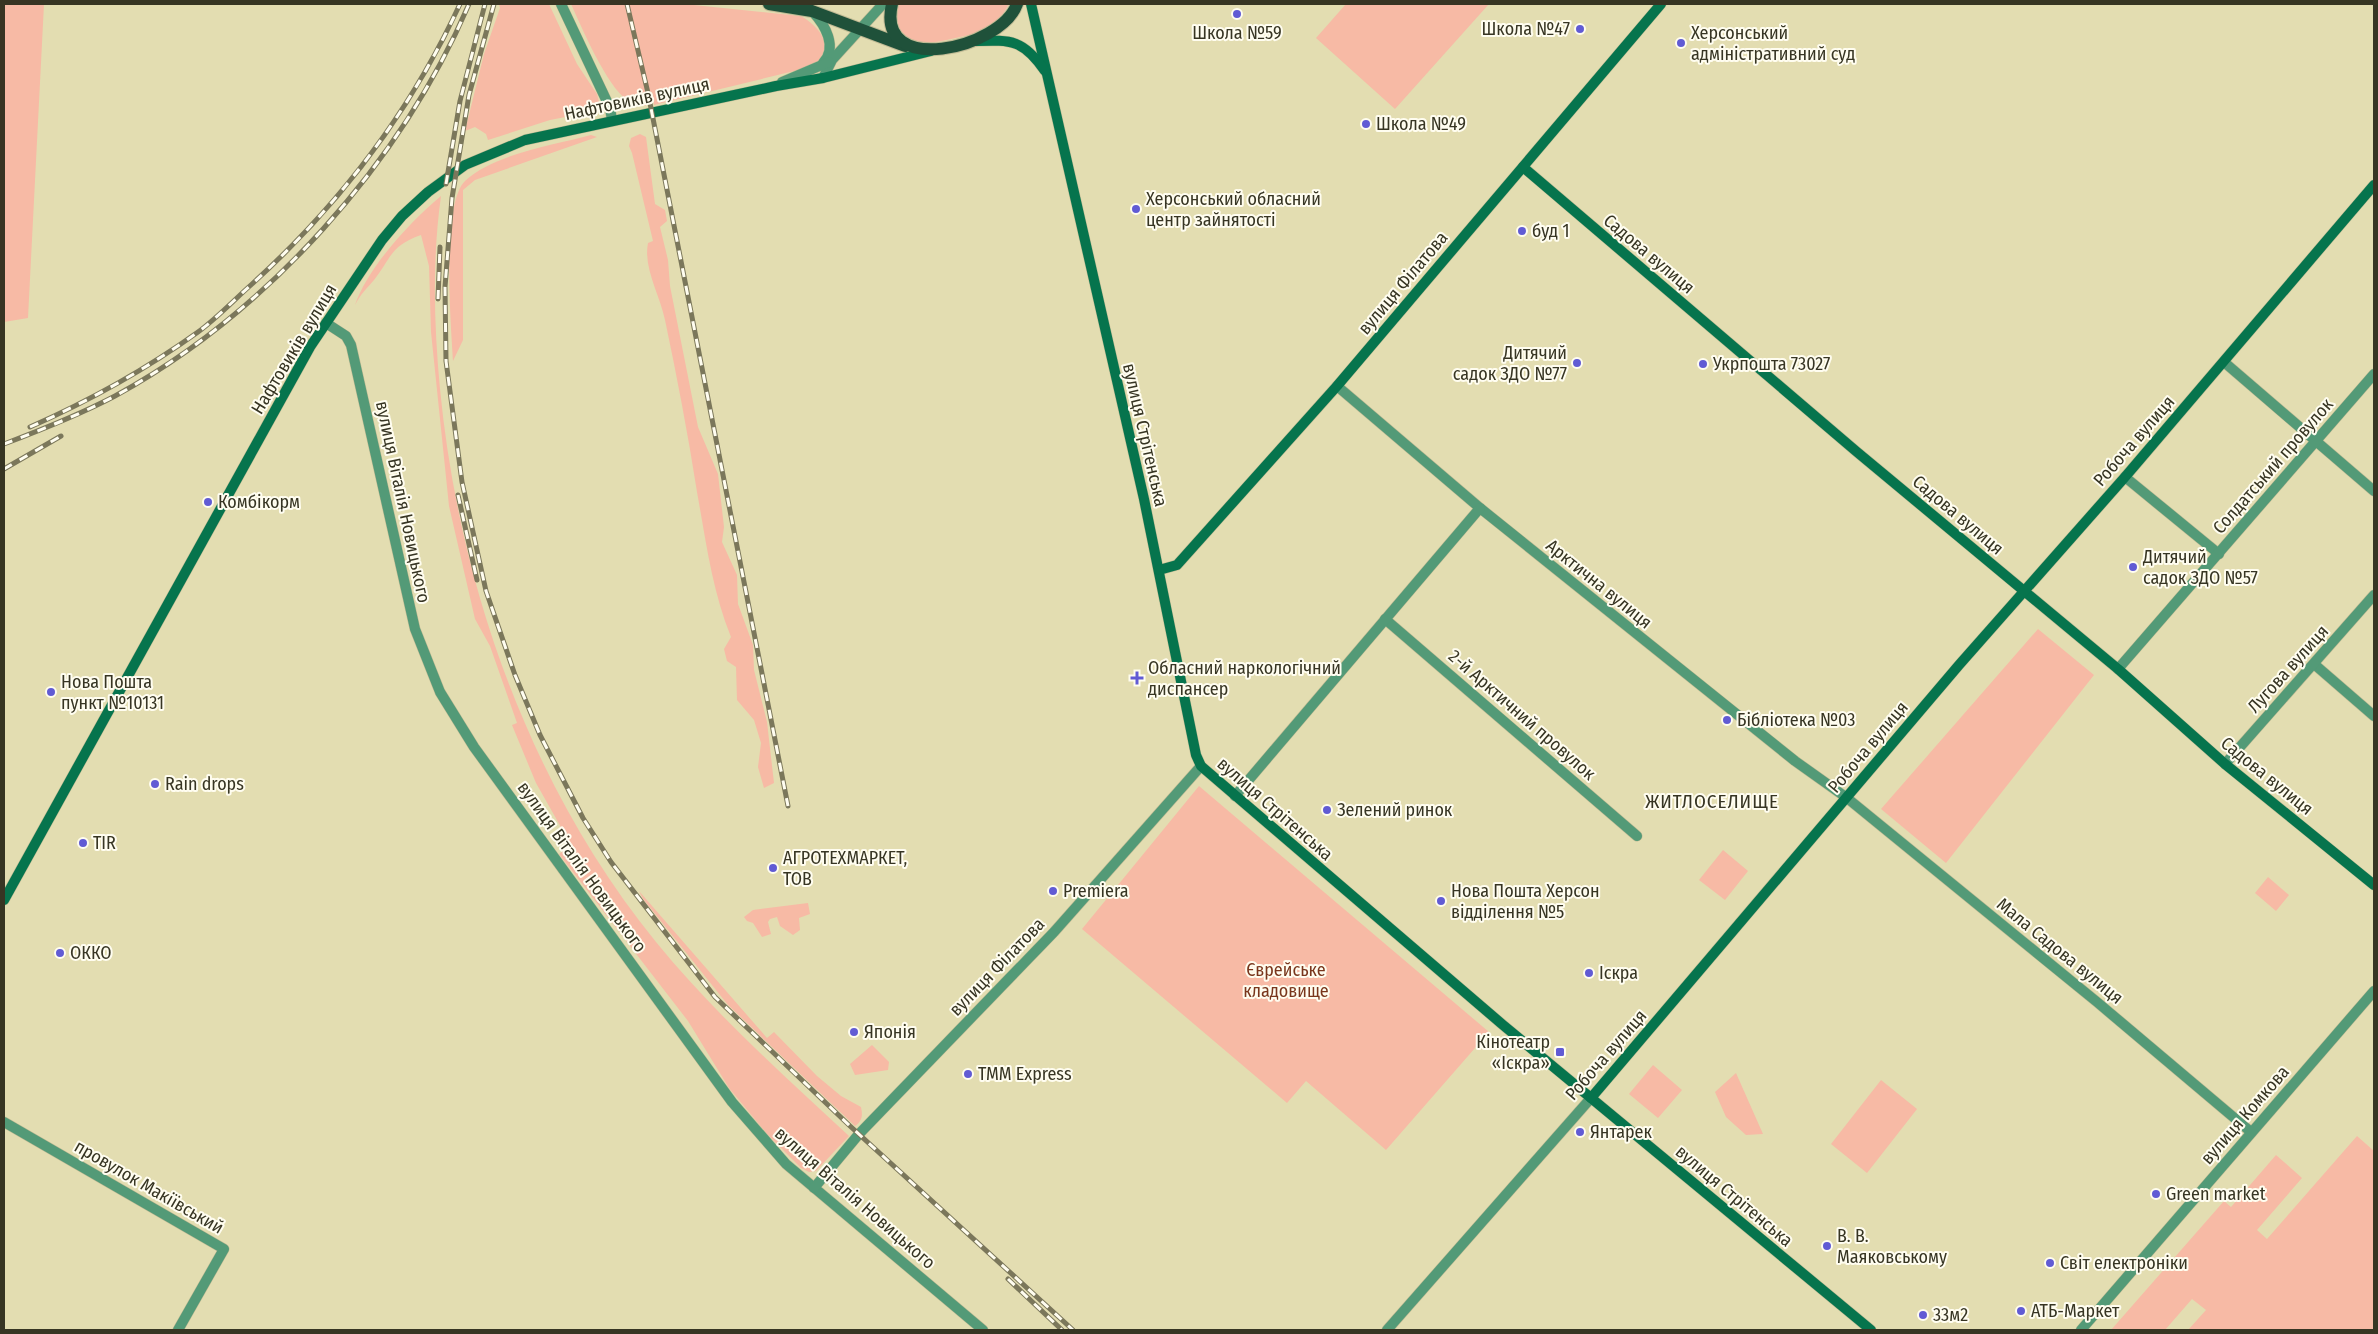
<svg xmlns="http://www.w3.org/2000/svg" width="2378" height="1334" font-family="'Fira Sans Condensed',sans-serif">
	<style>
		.green { fill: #f7baa5 }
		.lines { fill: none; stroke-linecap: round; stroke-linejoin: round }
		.street-casing { stroke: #c1bb95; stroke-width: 11 }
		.secondary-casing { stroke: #c1bb95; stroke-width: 11 }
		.primary-casing { stroke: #c1bb95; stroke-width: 14 }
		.street { stroke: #539a77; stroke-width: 10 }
		.secondary { stroke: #06744d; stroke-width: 10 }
		.primary { stroke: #1f513a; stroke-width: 12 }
		.rail-casing { stroke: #7b775b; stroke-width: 5 }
		.rail { stroke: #fffdf0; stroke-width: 3; stroke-dasharray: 9; stroke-linecap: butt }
		.poi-dot { fill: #615bd4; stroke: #fffdf0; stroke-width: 2 }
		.labels { text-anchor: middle; stroke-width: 4; stroke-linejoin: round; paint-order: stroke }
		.poi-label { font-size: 18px; fill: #373523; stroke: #fffdf0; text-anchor: start }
		.street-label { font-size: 18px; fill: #373523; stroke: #fffdf0 }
		.park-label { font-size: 18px; fill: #79361c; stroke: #fffdf0 }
		.neighbourhood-label { font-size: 19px; letter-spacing: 1px; fill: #373523; stroke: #fffdf0 }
	</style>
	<rect width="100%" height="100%" fill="#e3ddb1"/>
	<g class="green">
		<polygon points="4,4 44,4 28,318 4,322"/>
		<polygon points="499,4 549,4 577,64 597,94 599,102 596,111 550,120 488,140 486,134 475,127 465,131 484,54 500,8"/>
		<path d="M571,4H684L801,16C823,29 836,49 811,67L654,105L652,92L644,94L646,106C640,105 633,104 627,100C606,85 582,28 571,4Z"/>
		<polygon points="897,4 1009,4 1000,19 983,32 942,41 923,44 908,38 897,27"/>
		<polygon points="1346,4 1489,4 1395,109 1316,38"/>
		<path d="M640,134L646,137L655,204L665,210L667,221L660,227L668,260L670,286L698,427L718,474L724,527L722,542L737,575L738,604L753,645L754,670L767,722L774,783L764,788L758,767L761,743L754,720L737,700L736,667L727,661L724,649L731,637C712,590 706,541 697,492C688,434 677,377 665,320C660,295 643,268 648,243L653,241L632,153L629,146L631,138Z"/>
		<path d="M591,135L597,137L475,180L463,190V340L453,361C451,325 441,204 465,181C493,154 555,145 591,135Z"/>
		<path d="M441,196C432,261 434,325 440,389C459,586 530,787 656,942C714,1013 782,1074 849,1136L816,1171L809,1172L801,1168L768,1135L729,1088L688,1021L559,854L571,845L536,783L512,725L517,723L490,646L475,619L449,506L431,332L429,266L421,235C390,246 392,257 374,280C367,288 360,295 355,305C368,267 410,222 441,196Z"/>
		<polygon points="2038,629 2094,675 1946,863 1881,809"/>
		<polygon points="1199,786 1489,1032 1386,1150 1306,1081 1287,1103 1082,929"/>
		<polygon points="1723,850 1748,871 1725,900 1699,880"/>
		<polygon points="2268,877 2289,895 2276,911 2255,893"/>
		<path d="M639,891L767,1038L774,1032L817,1076L841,1096L861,1107C863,1116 862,1121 855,1126L728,1005L643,899Z"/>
		<polygon points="808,903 810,914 799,918 800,930 793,935 780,926 777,917 770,919 768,922 771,934 762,937 753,923 747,921 744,917 753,910"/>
		<polygon points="872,1045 889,1062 888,1070 855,1075 850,1064"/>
		<polygon points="1653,1065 1682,1090 1658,1118 1629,1094"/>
		<polygon points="1736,1073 1763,1134 1746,1135 1726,1117 1715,1092"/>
		<polygon points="1881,1080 1917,1109 1867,1173 1831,1144"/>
		<polygon points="2357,1136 2374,1151 2374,1330 2188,1330 2206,1310 2192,1299 2165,1330 2111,1330 2224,1201 2231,1207 2276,1155 2302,1178 2257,1230 2267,1239"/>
	</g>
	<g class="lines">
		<defs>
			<g id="street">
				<polyline points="561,4 610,108 612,120"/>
				<path d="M813,12C825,25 838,47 823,63"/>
				<polyline points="823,78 832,60 883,4"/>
				<polyline points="782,82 829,62"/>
				<polyline points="326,323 346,336 351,345 415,629 440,692 474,747 732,1102 786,1164 983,1330"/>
				<polyline points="2224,362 2374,491"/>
				<polyline points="1337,386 1480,508 1795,761 1847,798 2097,1002 2251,1132"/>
				<polyline points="2125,477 2219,554"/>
				<polyline points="1385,619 1637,836"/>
				<polyline points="2314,664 2374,716"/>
				<polyline points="2118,669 2374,374"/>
				<polyline points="2225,764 2374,595"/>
				<polyline points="1235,796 1480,508"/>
				<polyline points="4,1122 224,1249 178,1330"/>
				<polyline points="814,1188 859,1134 1054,932 1201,766"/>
				<polyline points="1387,1330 1591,1098"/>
				<polyline points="2081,1330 2374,991"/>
			</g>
			<g id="secondary">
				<polyline points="1031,4 1144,499 1196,755 1201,766 1503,1025 1871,1330"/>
				<path d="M975,41C1011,40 1023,39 1045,71"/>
				<polyline points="1523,167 1857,452 2118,669 2225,764 2374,885"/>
				<polyline points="1159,570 1177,565 1337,386 1661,4"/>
				<polyline points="4,900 310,347 382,240 402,216 428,192 465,165 525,140 776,86 823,78 931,51"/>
				<polyline points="1591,1098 1959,665 2125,477 2374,185"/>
			</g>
			<g id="primary">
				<polyline points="769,4 812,11 905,46"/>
				<path d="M892,4C875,78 1001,49 1017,4"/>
			</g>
		</defs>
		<use href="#street" class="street-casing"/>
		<use href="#secondary" class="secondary-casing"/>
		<use href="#primary" class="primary-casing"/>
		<use href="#street" class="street"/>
		<use href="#secondary" class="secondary"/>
		<use href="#primary" class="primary"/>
		<defs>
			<g id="rail">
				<polyline points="494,4 469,95 452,198 445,287 446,361 462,482 486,591 515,675 540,735 583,818 611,862 715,997 850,1126 1073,1330"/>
				<polyline points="627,4 648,93 788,806"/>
				<polyline points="446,184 460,101 485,4"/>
				<polyline points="438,299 440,247"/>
				<path d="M30,427C89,401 145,370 198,332C217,318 234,300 252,284C339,205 411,111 460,4"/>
				<path d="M4,444C41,430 79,415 115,396C267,313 401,163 469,4"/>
				<polyline points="4,469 61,436"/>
				<polyline points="458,495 477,580"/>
				<polyline points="1008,1279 1062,1330"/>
			</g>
		</defs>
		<use href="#rail" class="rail-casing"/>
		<use href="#rail" class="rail"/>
	</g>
	<g class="poi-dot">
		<circle cx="1237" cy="14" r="5"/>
		<circle cx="1580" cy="29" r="5"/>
		<circle cx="1681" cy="43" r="5"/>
		<circle cx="1366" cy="124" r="5"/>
		<circle cx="1136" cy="209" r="5"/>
		<circle cx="1522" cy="231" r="5"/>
		<circle cx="1577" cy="363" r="5"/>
		<circle cx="1703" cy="364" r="5"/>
		<circle cx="208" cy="502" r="5"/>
		<circle cx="2133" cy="567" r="5"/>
		<path d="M1134.5 670.5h5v5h5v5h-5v5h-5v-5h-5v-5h5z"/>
		<circle cx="51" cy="692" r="5"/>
		<circle cx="1727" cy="720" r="5"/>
		<circle cx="155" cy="784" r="5"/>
		<circle cx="1327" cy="810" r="5"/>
		<circle cx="83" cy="843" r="5"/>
		<circle cx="773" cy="868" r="5"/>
		<circle cx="1053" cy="891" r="5"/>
		<circle cx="1441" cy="901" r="5"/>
		<circle cx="60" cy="953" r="5"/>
		<circle cx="1589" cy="973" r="5"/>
		<circle cx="854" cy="1032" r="5"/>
		<rect x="1555" y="1047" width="10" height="10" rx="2.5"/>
		<circle cx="968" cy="1074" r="5"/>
		<circle cx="1580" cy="1132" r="5"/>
		<circle cx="2156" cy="1194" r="5"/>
		<circle cx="1827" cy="1246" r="5"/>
		<circle cx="2050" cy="1263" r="5"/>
		<circle cx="2021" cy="1311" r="5"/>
		<circle cx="1923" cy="1315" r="5"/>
	</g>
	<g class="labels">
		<g class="poi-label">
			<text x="1570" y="35" text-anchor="end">Школа №47</text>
			<text x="1237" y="39" text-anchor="middle">Школа №59</text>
			<text x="1691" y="39">Херсонський<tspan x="1691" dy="21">адміністративний суд</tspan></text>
			<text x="1376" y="130">Школа №49</text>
			<text x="1146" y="205">Херсонський обласний<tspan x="1146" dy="21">центр зайнятості</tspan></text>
			<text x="1532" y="237">буд 1</text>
			<text x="1567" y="359" text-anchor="end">Дитячий<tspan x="1567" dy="21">садок ЗДО №77</tspan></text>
			<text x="1713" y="370">Укрпошта 73027</text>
			<text x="218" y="508">Комбікорм</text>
			<text x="2143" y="563">Дитячий<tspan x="2143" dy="21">садок ЗДО №57</tspan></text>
			<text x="1148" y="674">Обласний наркологічний<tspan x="1148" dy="21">диспансер</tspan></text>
			<text x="61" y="688">Нова Пошта<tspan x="61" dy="21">пункт №10131</tspan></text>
			<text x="1737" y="726">Бібліотека №03</text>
			<text x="165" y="790">Rain drops</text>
			<text x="1337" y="816">Зелений ринок</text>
			<text x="93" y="849">TIR</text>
			<text x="783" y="864">АГРОТЕХМАРКЕТ,<tspan x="783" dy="21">ТОВ</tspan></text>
			<text x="1063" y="897">Premiera</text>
			<text x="1451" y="897">Нова Пошта Херсон<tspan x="1451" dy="21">відділення №5</tspan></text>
			<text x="70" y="959">ОККО</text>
			<text x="1599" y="979">Іскра</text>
			<text x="864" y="1038">Японія</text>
			<text x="1550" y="1048" text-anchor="end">Кінотеатр<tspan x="1550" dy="21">«Іскра»</tspan></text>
			<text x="978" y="1080">TMM Express</text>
			<text x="1590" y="1138">Янтарек</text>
			<text x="2166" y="1200">Green market</text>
			<text x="1837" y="1242">В. В.<tspan x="1837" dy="21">Маяковському</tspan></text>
			<text x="2060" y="1269">Світ електроніки</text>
			<text x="2031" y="1317">АТБ-Маркет</text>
			<text x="1933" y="1321">33м2</text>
		</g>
		<g class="street-label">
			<text transform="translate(637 99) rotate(-12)" y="6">Нафтовиків вулиця</text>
			<text transform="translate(1649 254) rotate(40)" y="6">Садова вулиця</text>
			<text transform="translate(1403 283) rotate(-50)" y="6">вулиця Філатова</text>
			<text transform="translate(294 349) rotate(-59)" y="6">Нафтовиків вулиця</text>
			<text transform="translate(1145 435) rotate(77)" y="6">вулиця Стрітенська</text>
			<text transform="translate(2134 441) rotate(-49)" y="6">Робоча вулиця</text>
			<text transform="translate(2273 466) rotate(-49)" y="6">Солдатський провулок</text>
			<text transform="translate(403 502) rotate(78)" y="6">вулиця Віталія Новицького</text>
			<text transform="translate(1958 515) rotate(40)" y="6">Садова вулиця</text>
			<text transform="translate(1599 584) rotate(39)" y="6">Арктична вулиця</text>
			<text transform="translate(2288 669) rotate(-48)" y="6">Лугова вулиця</text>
			<text transform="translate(1522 715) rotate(41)" y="6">2-й Арктичний провулок</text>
			<text transform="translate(1868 747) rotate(-50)" y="6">Робоча вулиця</text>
			<text transform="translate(2267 776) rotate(39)" y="6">Садова вулиця</text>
			<text transform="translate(1275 809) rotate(41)" y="6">вулиця Стрітенська</text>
			<text transform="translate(582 867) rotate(54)" y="6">вулиця Віталія Новицького</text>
			<text transform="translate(2060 951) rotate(39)" y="6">Мала Садова вулиця</text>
			<text transform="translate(997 967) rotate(-46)" y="6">вулиця Філатова</text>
			<text transform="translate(1606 1055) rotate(-49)" y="6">Робоча вулиця</text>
			<text transform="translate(2245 1115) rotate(-49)" y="6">вулиця Комкова</text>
			<text transform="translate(149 1187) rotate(30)" y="6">провулок Макіївський</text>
			<text transform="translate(1734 1196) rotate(40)" y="6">вулиця Стрітенська</text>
			<text transform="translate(855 1198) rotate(41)" y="6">вулиця Віталія Новицького</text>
		</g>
		<g class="park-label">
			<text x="1286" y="976">Єврейське<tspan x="1286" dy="21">кладовище</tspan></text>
		</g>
		<g class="neighbourhood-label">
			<text x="1712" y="808">ЖИТЛОСЕЛИЩЕ</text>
		</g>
	</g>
	<rect width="2378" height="1334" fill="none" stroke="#373523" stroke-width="10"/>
</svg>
